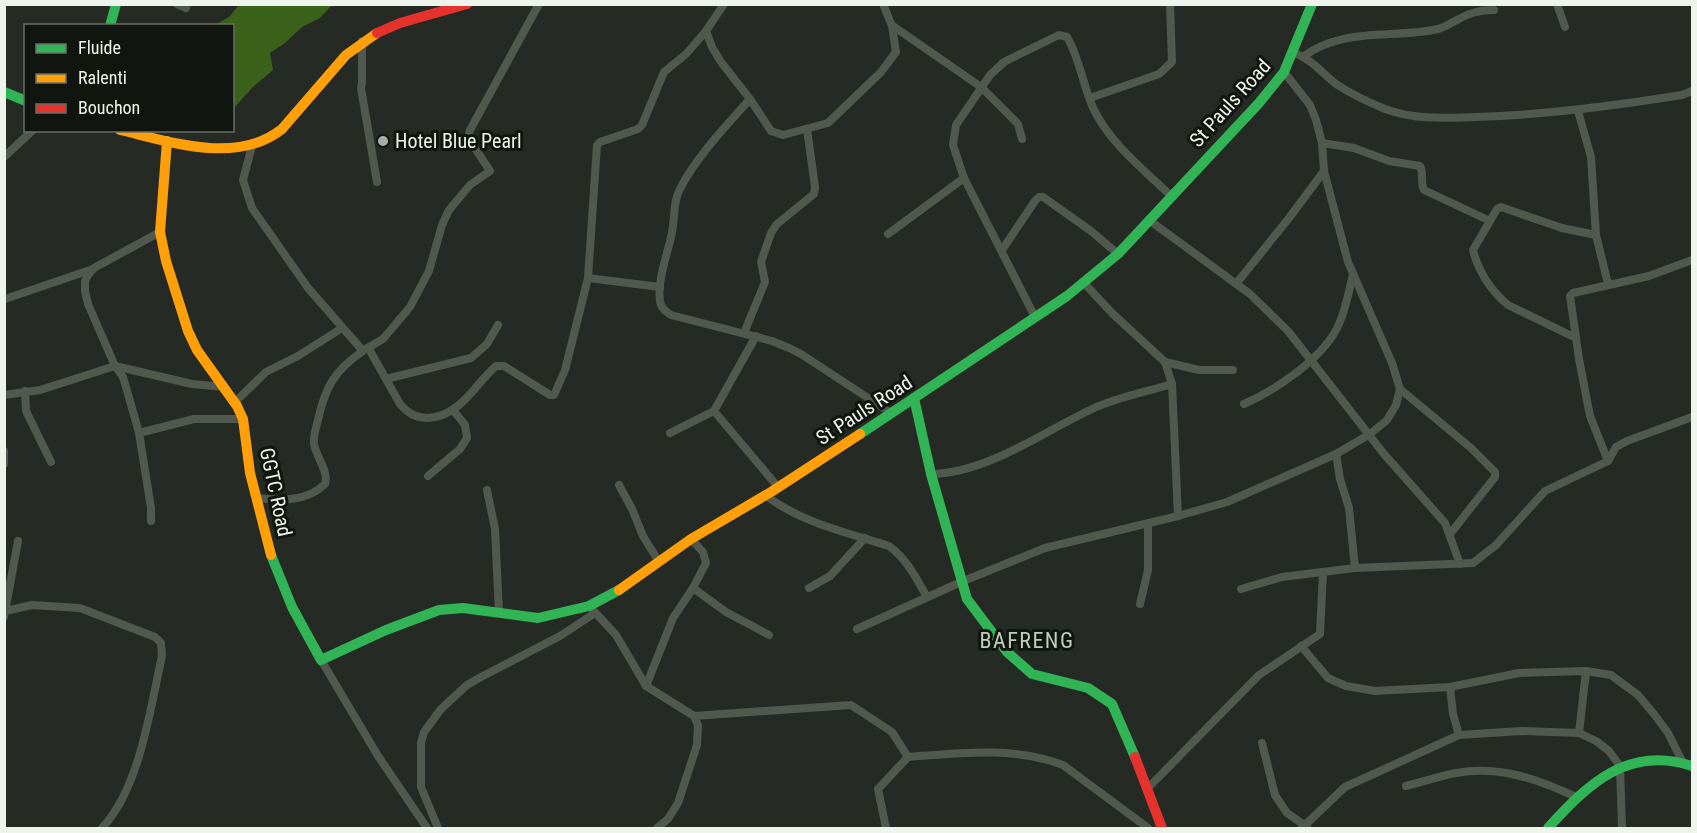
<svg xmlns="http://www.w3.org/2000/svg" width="1697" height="833" font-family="'Roboto Condensed',sans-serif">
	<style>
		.forest { fill: #3a621a }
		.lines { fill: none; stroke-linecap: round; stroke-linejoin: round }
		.street { stroke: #51594e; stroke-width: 8 }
		.fast { stroke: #30b455; stroke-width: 10 }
		.slow { stroke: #ff9f0a; stroke-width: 10 }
		.jam { stroke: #e5322d; stroke-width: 10 }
		.poi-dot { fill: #a8ada5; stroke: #11150f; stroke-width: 2 }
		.labels { text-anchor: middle; stroke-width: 6; stroke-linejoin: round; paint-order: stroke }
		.street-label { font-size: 20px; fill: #eef4eb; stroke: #11150f }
		.poi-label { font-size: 20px; fill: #eef4eb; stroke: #11150f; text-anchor: start }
		.quarter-label { font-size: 22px; letter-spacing: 1.5px; fill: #c1ccbb; stroke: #11150f }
	</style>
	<rect width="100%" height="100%" fill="#262a24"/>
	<polygon class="forest" points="239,5 332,5 320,18 302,27 285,43 270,53 273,70 252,88 233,109 232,26 215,25 229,17"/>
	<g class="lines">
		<g class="street">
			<polyline points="177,4 186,8"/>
			<polyline points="724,4 706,31 712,47 721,62 750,99 771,131 783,135 828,123 881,72 896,52 892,26 883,4"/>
			<polyline points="1557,4 1565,27"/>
			<polyline points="893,26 981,87 1018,124 1022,139"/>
			<polyline points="362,41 362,83 361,88 377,182"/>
			<path d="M1292,52C1310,58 1321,72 1336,84C1351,94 1368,102 1385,109C1415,120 1445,118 1476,117C1545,115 1613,106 1682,95L1692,91"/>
			<path d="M1304,56C1343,27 1394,39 1438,29C1446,27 1452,22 1459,19C1470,12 1481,10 1494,10"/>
			<polyline points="1090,98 1159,74 1172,62 1170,4"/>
			<path d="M750,99C727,125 697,156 681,187C673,200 675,217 672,232C668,254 657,279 660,301C661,308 665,311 671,315L772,341L789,348L801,354L891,413"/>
			<polyline points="1578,111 1591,157 1596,235 1608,284"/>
			<path d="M1322,143L1354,148L1389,161L1420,166C1424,173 1420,182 1424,190L1490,221L1497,209L1501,207L1562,228L1596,235"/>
			<path d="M252,146L243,180L252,208L308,288L363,351C335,370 325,387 318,420C316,428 313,436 314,444C316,457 329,471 325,484C306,503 279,500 256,498"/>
			<polyline points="4,157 33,130"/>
			<polyline points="1149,220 1250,294 1288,331 1384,454 1445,523 1460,564"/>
			<path d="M1490,221L1473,250C1478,271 1491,291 1508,305L1576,338"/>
			<polyline points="888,234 964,178"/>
			<polyline points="1002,250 1035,201 1039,197 1043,197 1091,231 1118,254"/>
			<polyline points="588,278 660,287"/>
			<polyline points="1084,283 1112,313 1165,362 1172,384 1178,516"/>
			<polyline points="1236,284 1289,218 1324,171"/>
			<polyline points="5,299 93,269"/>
			<path d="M1035,317L964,178L953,145L956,125L990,75L1004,62L1022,53L1059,35L1067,37C1080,59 1083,87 1094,110C1111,144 1144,170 1171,196"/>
			<polyline points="744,333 765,282 761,262 771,233 777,224 814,194 815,187 807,129"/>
			<path d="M369,349L400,404C408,413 415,418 428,418C461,416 474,385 496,366H504L550,395H554L565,370L588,278L597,145L600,142L638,129L642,125L664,72L686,54L706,31"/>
			<polyline points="364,350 383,339 410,307 429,271 442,225 449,210 470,185 490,171 471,142 468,137 470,130 539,4"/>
			<polyline points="1165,362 1199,370 1233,370"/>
			<polyline points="386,379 471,358 487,344 498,325"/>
			<polyline points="1400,389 1471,448 1495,472 1495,477 1450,534"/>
			<polyline points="25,391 26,411 51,462"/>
			<polyline points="4,395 40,390 115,366 192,384 224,387"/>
			<polyline points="235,402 266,372 298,356 342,328"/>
			<path d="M1244,404C1276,390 1325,357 1339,324C1346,308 1349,291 1353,274"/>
			<polyline points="714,411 778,487"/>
			<polyline points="139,433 194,419 243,419"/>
			<polyline points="670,433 714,411 756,336"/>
			<polyline points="4,451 4,464"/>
			<polyline points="1336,454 1340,479 1349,508 1355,568"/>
			<polyline points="1608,461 1590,416 1579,359 1570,296 1573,293 1649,276 1692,260"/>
			<path d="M931,474C987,473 1043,432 1092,409C1117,397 1146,392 1172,384"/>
			<polyline points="428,476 460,449 467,438 465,425 453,410"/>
			<polyline points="619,485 632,509 643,536 659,562"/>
			<polyline points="487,490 495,529 499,612"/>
			<path d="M765,495C802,523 845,532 889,546C907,559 916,578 927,597"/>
			<polyline points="151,521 151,508 139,433 126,387 123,377 115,366 88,304 85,291 85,281 88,275 94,268 160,232"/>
			<polyline points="693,588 726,612 769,635"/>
			<polyline points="809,588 830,576 865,538"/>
			<polyline points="1241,589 1282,577 1355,568 1473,563 1496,545 1545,491 1608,461 1616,447 1627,441 1692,417"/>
			<polyline points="1140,604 1148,570 1148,524"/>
			<polyline points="592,609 616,635 646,686 694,716 698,725 697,745 678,803 668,819 657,828"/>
			<path d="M5,611L32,605L80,608L155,637L161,643L162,656C150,709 140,788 102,828"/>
			<polyline points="4,617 18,541"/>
			<polyline points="857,629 961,582 1045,548 1178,516 1227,502 1336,454 1370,434 1387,420 1396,405 1400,389 1392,363 1348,262 1324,171 1322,143 1316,120 1310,105 1284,72"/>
			<polyline points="1301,646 1328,678 1346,686 1375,691 1450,687 1519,673 1586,671 1611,675 1638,695 1654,714 1668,733 1683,763"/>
			<polyline points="321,660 378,756 427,828"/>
			<polyline points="646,686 673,618 693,588 706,563 703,552 691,539"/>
			<polyline points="1450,687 1453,714 1459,735"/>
			<polyline points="694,716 851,705 892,732 908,757"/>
			<polyline points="1579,733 1586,671"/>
			<polyline points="1262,743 1275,795 1287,813 1307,827"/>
			<path d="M1406,786C1423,782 1439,776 1456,773C1499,765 1537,779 1576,797"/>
			<polyline points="1147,789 1259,675 1320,634 1323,572"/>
			<polyline points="438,828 421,787 421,743 424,732 441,709 467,685 481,677 560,636 595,613"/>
			<path d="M886,828L878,789L908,757C959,753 1015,746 1063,765L1148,828"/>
			<polyline points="1302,828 1345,787 1459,735 1521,731 1579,733 1596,741 1609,751 1620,766 1622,828"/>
		</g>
		<g class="fast">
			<polyline points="110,26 116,4"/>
			<polyline points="4,92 26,101"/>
			<polyline points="914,398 931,474 967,599 1007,652 1032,674 1088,688 1112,704 1135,757"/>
			<polyline points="860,434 1067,296 1118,254 1259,103 1284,72 1312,4"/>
			<polyline points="271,555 292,607 321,660 386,630 439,610 463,608 538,618 589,606 619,590"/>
			<path d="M1548,828C1588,784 1628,745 1692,766"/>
		</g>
		<g class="slow">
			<path d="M120,130C171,142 237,165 282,129L346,55L377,33"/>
			<polyline points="167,141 160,232 166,261 188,331 197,350 237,406 243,419 250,473 271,555"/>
			<polyline points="619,590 691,539 771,492 860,434"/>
		</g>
		<g class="jam">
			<polyline points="377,33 400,23 467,4"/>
			<polyline points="1135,757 1162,828"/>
		</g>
	</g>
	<circle class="poi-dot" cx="383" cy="141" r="6"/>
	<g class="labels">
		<g class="street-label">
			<text transform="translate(1230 103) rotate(-48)" y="7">St Pauls Road</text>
			<text transform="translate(864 410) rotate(-33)" y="7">St Pauls Road</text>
			<text transform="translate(276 492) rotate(78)" y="7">GGTC Road</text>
		</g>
		<g class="poi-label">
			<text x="395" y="148">Hotel Blue Pearl</text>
		</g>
		<g class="quarter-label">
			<text x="1027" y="648">BAFRENG</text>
		</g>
	</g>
	<rect width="1697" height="833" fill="none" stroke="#eef4eb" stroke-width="12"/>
	<rect x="24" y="24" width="210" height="108" fill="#11150f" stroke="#696e67" stroke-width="1.5"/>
	<rect x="36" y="44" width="30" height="9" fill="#30b455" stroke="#696e67" stroke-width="1.5"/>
	<text x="78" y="54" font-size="18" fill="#eef4eb">Fluide</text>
	<rect x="36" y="74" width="30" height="9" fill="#ff9f0a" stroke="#696e67" stroke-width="1.5"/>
	<text x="78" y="84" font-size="18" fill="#eef4eb">Ralenti</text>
	<rect x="36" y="104" width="30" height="9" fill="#e5322d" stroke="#696e67" stroke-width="1.5"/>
	<text x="78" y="114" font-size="18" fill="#eef4eb">Bouchon</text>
</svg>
